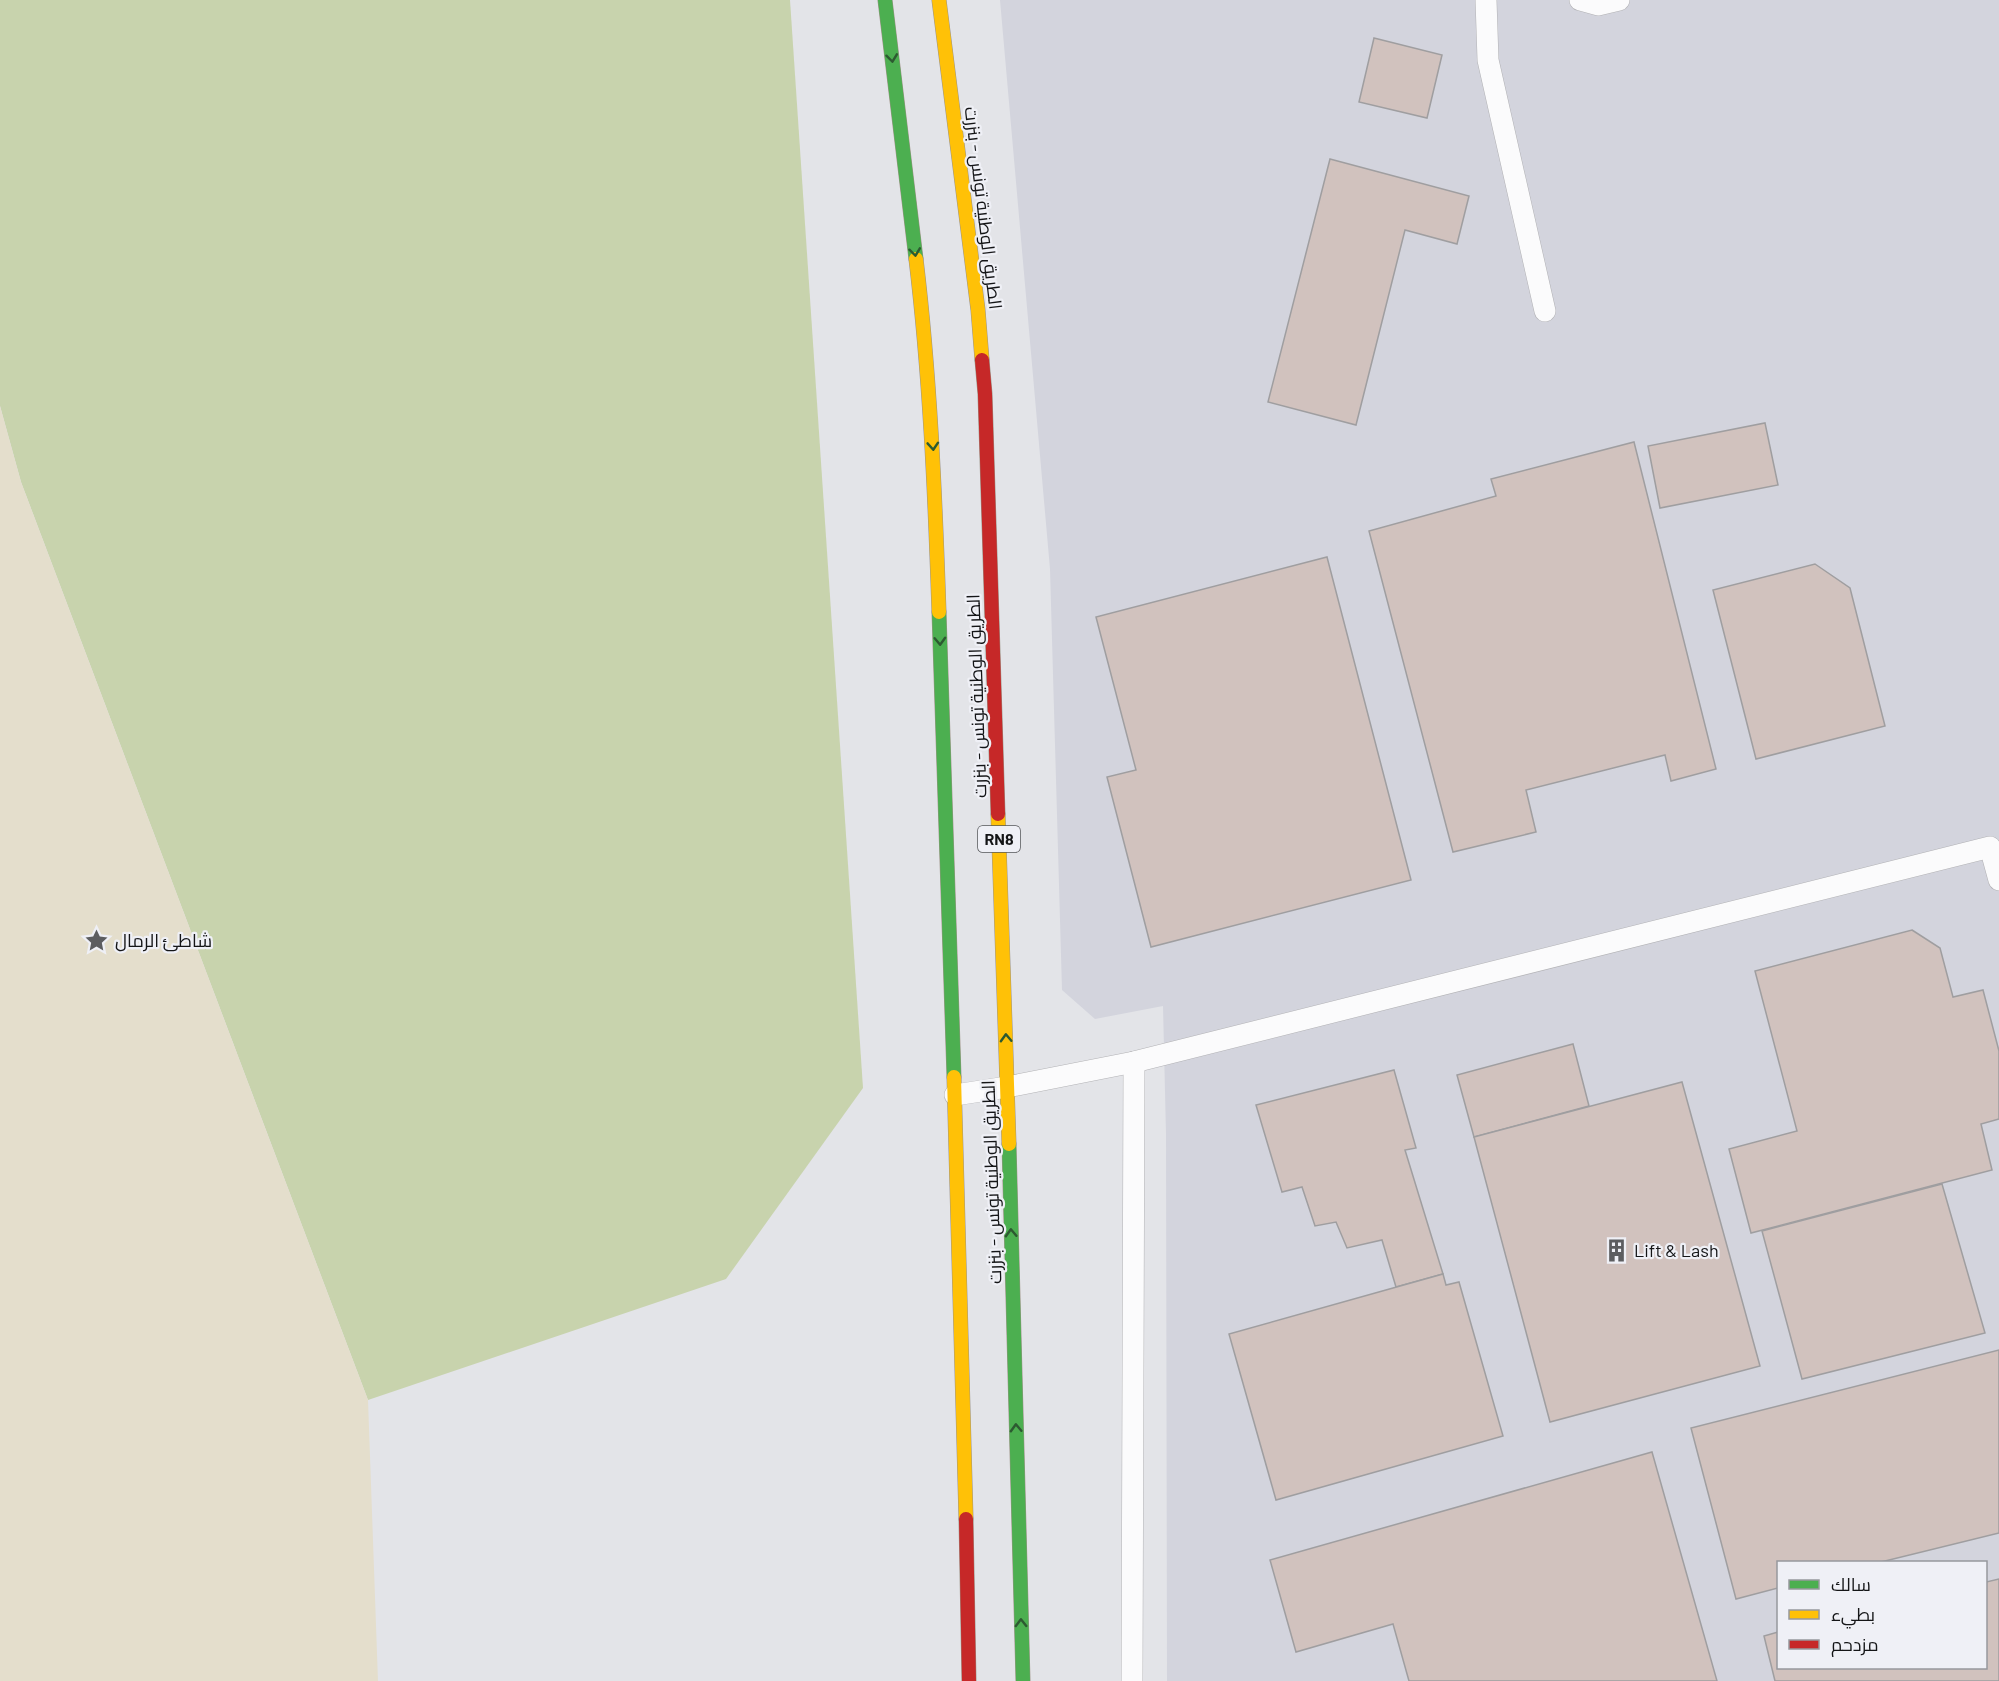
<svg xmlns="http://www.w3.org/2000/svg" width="1999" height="1681" font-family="Barlow,Cairo,sans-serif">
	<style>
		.built { fill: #d3d4dd; fill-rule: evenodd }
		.green { fill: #c8d3ad }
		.sand { fill: #e4decc }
		.building { fill: #d1c2be; stroke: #9f9ea0; stroke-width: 1.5 }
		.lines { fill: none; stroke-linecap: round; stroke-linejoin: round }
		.lane-casing { stroke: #b2b2b5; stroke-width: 22 }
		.fast-casing { stroke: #9d9487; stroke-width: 15 }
		.slow-casing { stroke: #9d9487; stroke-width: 15 }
		.jam-casing { stroke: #9d9487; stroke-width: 15 }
		.lane { stroke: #fbfbfc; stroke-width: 21 }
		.fast { stroke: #4caf50; stroke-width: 14 }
		.slow { stroke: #ffc107; stroke-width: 14 }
		.jam { stroke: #c62828; stroke-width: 14 }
		.oneway { stroke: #2d5a31 }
		.labels { text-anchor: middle; stroke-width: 4.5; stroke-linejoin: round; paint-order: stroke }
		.shield { fill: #eff0f6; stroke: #56575a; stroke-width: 1.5 }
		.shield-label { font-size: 16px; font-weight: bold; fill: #141517 }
		.street-label { font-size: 18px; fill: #141517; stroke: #eff0f6 }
		.poi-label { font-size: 18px; fill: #141517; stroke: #eff0f6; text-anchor: start }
	</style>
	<rect width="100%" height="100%" fill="#e3e4e8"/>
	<path class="built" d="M1000,0H1999V1681H1167L1166,1134L1163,1006L1095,1019L1062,990L1050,569ZM1778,1562H1986V1668H1778Z"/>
	<polygon class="green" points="0,0 790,0 863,1088 726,1279 368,1400 21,482 0,406"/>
	<polygon class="sand" points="0,406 21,482 368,1400 378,1681 0,1681"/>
	<g class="building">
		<polygon points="1374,38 1442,55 1427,118 1359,102"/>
		<polygon points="1330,159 1469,196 1457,244 1405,230 1356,425 1268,402"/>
		<polygon points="1765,423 1778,485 1660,508 1648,446"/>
		<polygon points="1634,442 1716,769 1671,781 1665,755 1526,790 1536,832 1453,852 1369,531 1496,496 1491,479"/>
		<polygon points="1327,557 1411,880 1151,947 1107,777 1136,770 1096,617"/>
		<polygon points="1815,564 1850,588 1885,726 1756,759 1713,590"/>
		<polygon points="1912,930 1940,948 1953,997 1983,990 1999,1051 1999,1119 1981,1124 1992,1170 1751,1233 1729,1149 1797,1131 1755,971"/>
		<polygon points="1573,1044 1589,1106 1474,1137 1457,1075"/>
		<polygon points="1394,1070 1416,1148 1405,1150 1443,1274 1396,1287 1382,1240 1347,1248 1336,1222 1315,1226 1302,1187 1282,1192 1256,1105"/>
		<polygon points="1682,1082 1760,1366 1550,1422 1474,1137"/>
		<polygon points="1942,1184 1985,1333 1802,1379 1762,1231"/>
		<polygon points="1443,1274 1446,1285 1459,1282 1503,1436 1276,1500 1229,1334"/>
		<polygon points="1999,1350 1999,1533 1881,1562 1778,1562 1778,1588 1736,1599 1691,1428"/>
		<polygon points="1652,1452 1717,1681 1409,1681 1393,1624 1296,1652 1270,1560"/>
		<polygon points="1999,1579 1999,1681 1775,1681 1764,1636 1778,1632 1778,1668 1986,1668 1986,1582"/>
	</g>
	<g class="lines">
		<defs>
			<g id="lane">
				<polyline points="1486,0 1488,60 1545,311"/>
				<polyline points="1580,0 1598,5 1619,0"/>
				<polyline points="955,1095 1007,1087 1134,1062 1990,847 1999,880"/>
				<polyline points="1132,1681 1134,1062"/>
			</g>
			<g id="fast">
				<polyline points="885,0 916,259"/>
				<polyline points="939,612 954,1077"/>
				<polyline points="1009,1144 1023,1681"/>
			</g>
			<g id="slow">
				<polyline points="939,0 978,310 982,360"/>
				<path d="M916,259C930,376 935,494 939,612"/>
				<polyline points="998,814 1009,1144"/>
				<polyline points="954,1077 966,1519"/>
			</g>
			<g id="jam">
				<polyline points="982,360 985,394 998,814"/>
				<polyline points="966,1519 969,1681"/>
			</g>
		</defs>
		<use href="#lane" class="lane-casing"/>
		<use href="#fast" class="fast-casing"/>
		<use href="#slow" class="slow-casing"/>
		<use href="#jam" class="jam-casing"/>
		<use href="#lane" class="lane"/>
		<use href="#fast" class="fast"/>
		<use href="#slow" class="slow"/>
		<use href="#jam" class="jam"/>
	</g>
	<defs><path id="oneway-chevron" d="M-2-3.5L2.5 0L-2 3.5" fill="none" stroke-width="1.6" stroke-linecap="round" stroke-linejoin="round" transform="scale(1.5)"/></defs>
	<g class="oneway">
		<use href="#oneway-chevron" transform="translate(892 58) rotate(83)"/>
		<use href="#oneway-chevron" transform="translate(915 252) rotate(83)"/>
		<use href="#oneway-chevron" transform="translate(933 446) rotate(86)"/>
		<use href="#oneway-chevron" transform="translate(940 641) rotate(88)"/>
		<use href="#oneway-chevron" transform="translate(1006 1038) rotate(-92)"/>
		<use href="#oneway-chevron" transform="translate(1011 1233) rotate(-92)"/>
		<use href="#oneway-chevron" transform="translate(1016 1428) rotate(-92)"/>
		<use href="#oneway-chevron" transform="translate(1021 1623) rotate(-91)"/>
	</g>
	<defs>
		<symbol id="sight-bare" viewBox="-9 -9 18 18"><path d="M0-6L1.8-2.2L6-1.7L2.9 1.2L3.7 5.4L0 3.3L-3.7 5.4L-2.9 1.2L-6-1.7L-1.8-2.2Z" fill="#5c5d60" stroke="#eff0f6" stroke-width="2.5" paint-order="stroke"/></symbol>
		<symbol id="building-bare" viewBox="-9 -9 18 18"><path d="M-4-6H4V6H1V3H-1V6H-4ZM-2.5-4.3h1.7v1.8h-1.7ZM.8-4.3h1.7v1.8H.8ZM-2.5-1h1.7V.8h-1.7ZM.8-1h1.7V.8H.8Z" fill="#5c5d60" stroke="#eff0f6" stroke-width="2.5" paint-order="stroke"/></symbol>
	</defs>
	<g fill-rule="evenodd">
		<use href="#sight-bare" x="80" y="924" width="33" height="33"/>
		<use href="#building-bare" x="1600" y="1234" width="33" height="33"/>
	</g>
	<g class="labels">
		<rect class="shield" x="978" y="826" width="42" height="26" rx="4.5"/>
		<g class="shield-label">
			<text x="999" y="845">RN8</text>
		</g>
		<g class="street-label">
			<text transform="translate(983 208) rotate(83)" y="6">الطريق الوطنية تونس - بنزرت</text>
			<text transform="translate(977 696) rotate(-92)" y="6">الطريق الوطنية تونس - بنزرت</text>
			<text transform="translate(992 1182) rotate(-92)" y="6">الطريق الوطنية تونس - بنزرت</text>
		</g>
		<g class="poi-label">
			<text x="115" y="947">شاطئ الرمال</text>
			<text x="1634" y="1257">Lift &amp; Lash</text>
		</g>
	</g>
	<rect x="1777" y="1561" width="210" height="108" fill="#eff0f6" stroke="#97989d" stroke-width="1.5"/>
	<rect x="1789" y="1580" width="30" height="9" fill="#4caf50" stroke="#97989d" stroke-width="1.5"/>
	<text x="1831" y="1591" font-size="18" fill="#141517">سالك</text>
	<rect x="1789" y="1610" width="30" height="9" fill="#ffc107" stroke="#97989d" stroke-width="1.5"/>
	<text x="1831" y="1621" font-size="18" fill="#141517">بطيء</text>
	<rect x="1789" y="1640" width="30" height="9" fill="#c62828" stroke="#97989d" stroke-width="1.5"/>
	<text x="1831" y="1651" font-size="18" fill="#141517">مزدحم</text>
</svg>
